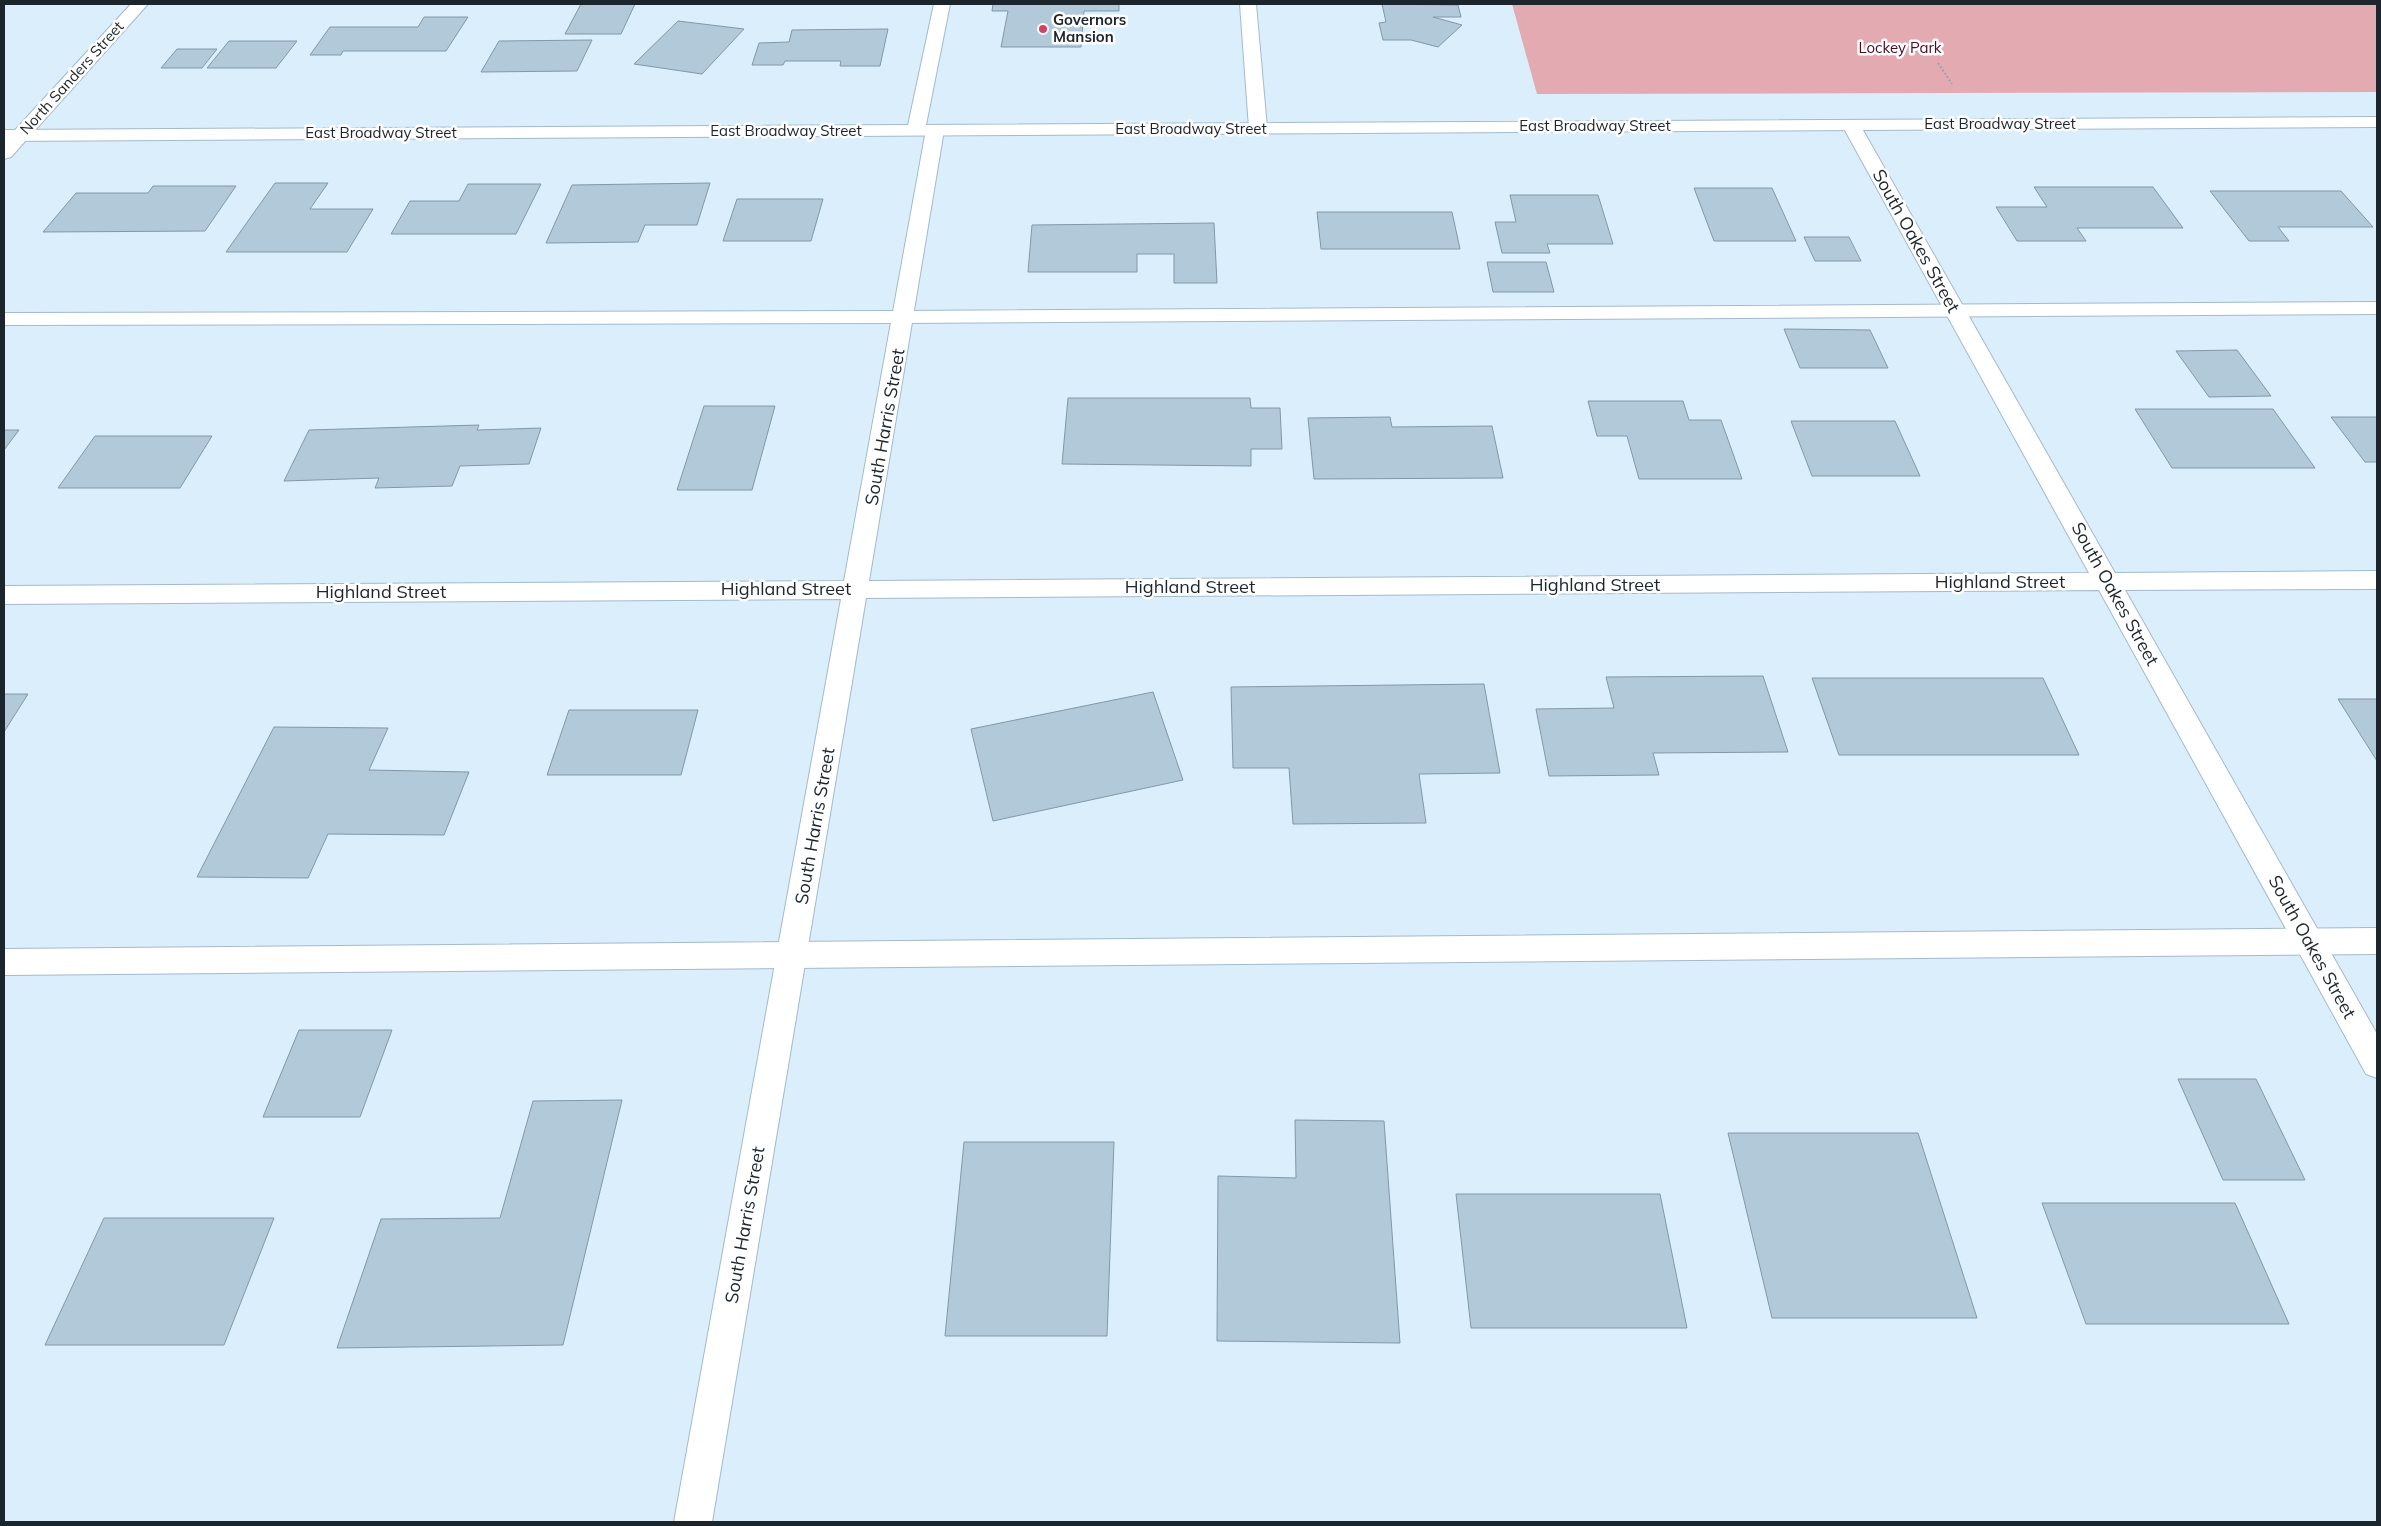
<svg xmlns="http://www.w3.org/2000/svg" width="2381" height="1526" font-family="Mulish,sans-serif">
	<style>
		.green { fill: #e4aab1 }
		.building { fill: #b2c9da; stroke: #8298a8 }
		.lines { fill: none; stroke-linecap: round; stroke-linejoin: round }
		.lane-casing { stroke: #a3bacb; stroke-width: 2 }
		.street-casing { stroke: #a3bacb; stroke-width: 2 }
		.secondary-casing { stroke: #a3bacb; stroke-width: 2 }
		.path { stroke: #94a3ae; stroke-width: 2; stroke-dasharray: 2 2; stroke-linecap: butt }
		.lane { fill: #fff; fill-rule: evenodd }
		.street { fill: #fff; fill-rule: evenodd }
		.secondary { fill: #fff; fill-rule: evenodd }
		.poi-dot { fill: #d24264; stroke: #fff; stroke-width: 2 }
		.labels { text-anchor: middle; stroke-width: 5; stroke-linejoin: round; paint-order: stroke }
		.far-poi-label { font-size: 15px; font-weight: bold; fill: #1c252b; stroke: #fff; text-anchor: start }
		.far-park-label { font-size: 15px; fill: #4d0c1e; stroke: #fff }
		.far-street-label { font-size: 15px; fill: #1c252b; stroke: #fff }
		.street-label { font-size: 18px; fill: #1c252b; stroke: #fff }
	</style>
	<rect width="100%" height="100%" fill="#dbeefc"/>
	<polygon class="green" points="1512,4 2377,4 2377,92 1537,94"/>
	<g class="building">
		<polygon points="581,4 635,4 621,34 565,34"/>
		<polygon points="993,4 1119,4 1119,11 1084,11 1081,47 1001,47 1008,11 992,11"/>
		<polygon points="1382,4 1458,5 1461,17 1433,17 1462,25 1438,47 1411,40 1383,40 1379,23 1386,22"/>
		<polygon points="424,17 468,17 446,51 343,51 341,55 310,55 330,27 418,27"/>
		<polygon points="678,21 744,29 702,74 634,64"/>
		<polygon points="888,29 880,66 840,66 841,61 785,61 783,65 752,65 759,43 789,42 792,30"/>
		<polygon points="592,40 577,71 481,72 499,41"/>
		<polygon points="229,41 297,41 276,68 207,68"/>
		<polygon points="177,49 217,49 202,68 161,68"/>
		<polygon points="275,183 328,183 310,209 373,209 347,252 226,252"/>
		<polygon points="710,183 697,225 645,225 638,242 546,243 572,185"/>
		<polygon points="468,184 541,184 516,234 391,234 410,201 459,201"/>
		<polygon points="153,186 236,186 205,231 43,232 76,193 148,193"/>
		<polygon points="2034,187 2153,187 2183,228 2077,228 2086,241 2017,241 1996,207 2047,207"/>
		<polygon points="1694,188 1772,188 1796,241 1714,241"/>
		<polygon points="2210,191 2341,191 2373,227 2278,227 2289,241 2249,241"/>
		<polygon points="1510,195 1598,195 1613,244 1547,244 1550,253 1502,253 1495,222 1516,222"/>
		<polygon points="737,199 823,199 811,241 723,241"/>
		<polygon points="1317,212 1452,212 1460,249 1321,249"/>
		<polygon points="1214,223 1217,283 1174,283 1174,254 1137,254 1137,272 1028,272 1032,225"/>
		<polygon points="1804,237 1849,237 1861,261 1815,261"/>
		<polygon points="1487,262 1546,262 1554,292 1493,292"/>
		<polygon points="1784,329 1870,330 1888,368 1800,368"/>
		<polygon points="2237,350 2271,396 2209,397 2176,351"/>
		<polygon points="1068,398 1250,398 1251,408 1280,408 1282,449 1251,449 1251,466 1062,464"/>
		<polygon points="1588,401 1683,401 1689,420 1721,420 1742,479 1639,479 1627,436 1597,436"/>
		<polygon points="704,406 775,406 752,490 677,490"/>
		<polygon points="2135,409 2273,409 2315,468 2172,468"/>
		<polygon points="1390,417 1392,427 1492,426 1503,478 1314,479 1308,418"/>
		<polygon points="2331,417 2377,417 2377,462 2365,462"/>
		<polygon points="1791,421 1895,421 1920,476 1812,476"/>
		<polygon points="479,425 477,430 541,428 529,464 460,466 452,486 375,488 379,478 284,481 309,430"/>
		<polygon points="4,430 19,430 4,450"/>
		<polygon points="95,436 212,436 180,488 58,488"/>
		<polygon points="1763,676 1788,752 1653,753 1659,775 1549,776 1536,709 1614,708 1606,677"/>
		<polygon points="1812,678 2043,678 2079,755 1839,755"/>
		<polygon points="1484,684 1500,773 1419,774 1426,823 1293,824 1289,768 1233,768 1231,687"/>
		<polygon points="1153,692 1183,780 993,821 971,729"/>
		<polygon points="4,694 28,694 4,732"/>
		<polygon points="2338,699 2377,699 2377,761"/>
		<polygon points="569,710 698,710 681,775 547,775"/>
		<polygon points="274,727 388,728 369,770 469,772 444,835 328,834 308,878 197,877"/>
		<polygon points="299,1030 392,1030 360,1117 263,1117"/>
		<polygon points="2178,1079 2256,1079 2305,1180 2223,1180"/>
		<polygon points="622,1100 563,1345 337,1348 381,1219 500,1218 533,1101"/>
		<polygon points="1295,1120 1384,1121 1400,1343 1217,1341 1218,1176 1296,1178"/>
		<polygon points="1728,1133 1918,1133 1977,1318 1772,1318"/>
		<polygon points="964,1142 1114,1142 1107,1336 945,1336"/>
		<polygon points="1456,1194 1660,1194 1687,1328 1471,1328"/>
		<polygon points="2042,1203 2235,1203 2289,1324 2086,1324"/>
		<polygon points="104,1218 274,1218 224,1345 45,1345"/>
	</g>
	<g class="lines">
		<defs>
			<g id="lane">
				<polygon points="934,4 950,4 925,130 922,134 910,134 907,130"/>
				<polygon points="2377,302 2377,314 904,323 4,325 4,313 904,311"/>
				<polygon points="2377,928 2377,954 4,975 4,949"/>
			</g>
			<g id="street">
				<polygon points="131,4 148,4 11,157 4,159 4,142"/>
				<polygon points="1240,4 1256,4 1267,128 1264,132 1252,132 1249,128"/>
				<polygon points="1851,120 1857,121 1860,125 2115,573 2377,571 2377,589 2125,590 2377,1034 2377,1078 2366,1074 2099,590 866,598 712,1522 674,1522 841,599 4,604 4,586 844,581 926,130 929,126 941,126 944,130 869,581 2089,573 1842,125 1845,121"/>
			</g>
			<polygon id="secondary" points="2377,117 2377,127 4,141 4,130"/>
		</defs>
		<use href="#lane" class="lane-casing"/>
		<use href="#street" class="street-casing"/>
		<use href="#secondary" class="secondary-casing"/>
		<polyline class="path" points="1938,63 1952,84"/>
		<use href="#lane" class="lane"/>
		<use href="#street" class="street"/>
		<use href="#secondary" class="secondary"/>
	</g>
	<circle class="poi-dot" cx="1043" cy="29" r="5"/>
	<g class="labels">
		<g class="far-poi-label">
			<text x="1053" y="25">Governors<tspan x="1053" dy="17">Mansion</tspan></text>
		</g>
		<g class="far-park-label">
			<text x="1900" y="53">Lockey Park</text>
		</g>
		<g class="far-street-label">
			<text transform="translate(72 78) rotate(-48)" y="5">North Sanders Street</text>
			<text x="2000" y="129">East Broadway Street</text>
			<text x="1595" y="131">East Broadway Street</text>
			<text x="1191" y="134">East Broadway Street</text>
			<text x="786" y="136">East Broadway Street</text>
			<text x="381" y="138">East Broadway Street</text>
		</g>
		<g class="street-label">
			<text transform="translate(1916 241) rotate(61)" y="6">South Oakes Street</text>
			<text transform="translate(885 427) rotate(-80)" y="6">South Harris Street</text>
			<text x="2000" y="588">Highland Street</text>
			<text x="1595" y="591">Highland Street</text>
			<text x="1190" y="593">Highland Street</text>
			<text x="786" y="595">Highland Street</text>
			<text x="381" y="598">Highland Street</text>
			<text transform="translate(2115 594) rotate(61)" y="6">South Oakes Street</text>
			<text transform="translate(815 826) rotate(-80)" y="6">South Harris Street</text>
			<text transform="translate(2312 947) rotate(61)" y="6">South Oakes Street</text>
			<text transform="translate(745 1225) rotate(-80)" y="6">South Harris Street</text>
		</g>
	</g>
	<rect width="2381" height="1526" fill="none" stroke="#1c252b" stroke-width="10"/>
</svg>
